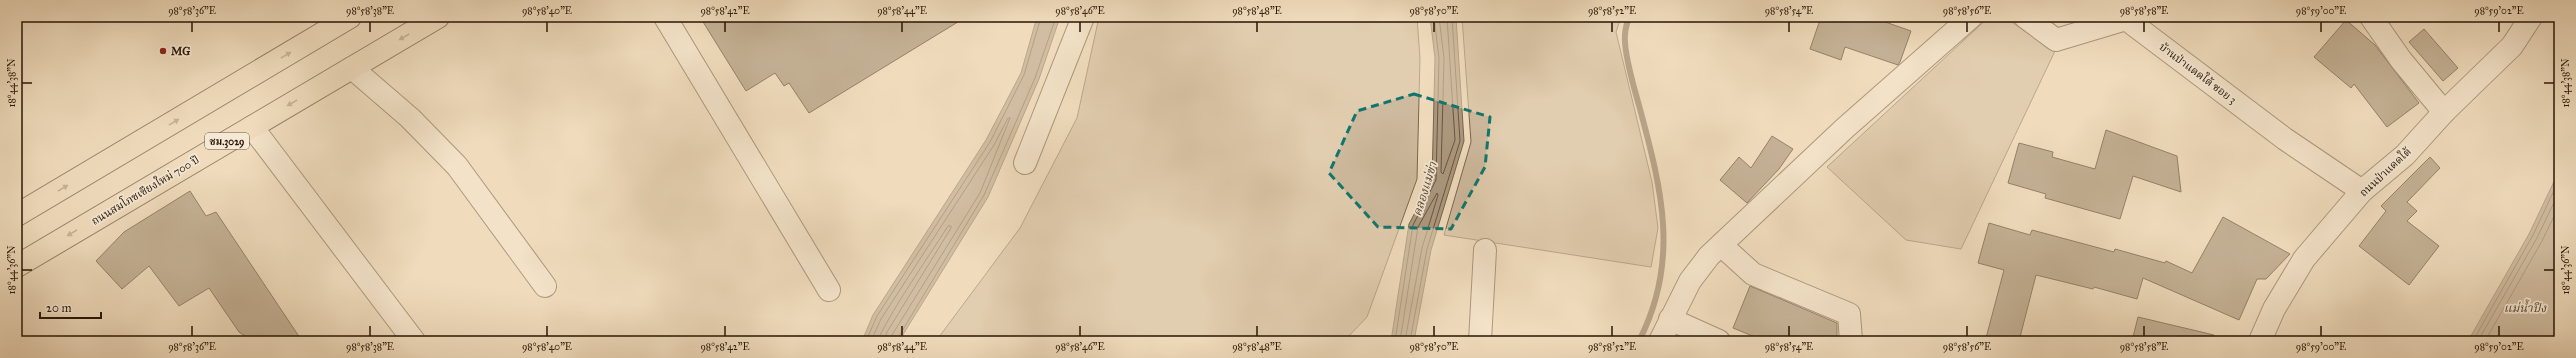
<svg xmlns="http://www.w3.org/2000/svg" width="2576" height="358" font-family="'IM FELL Great Primer','Noto Serif Thai',serif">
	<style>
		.green { fill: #ceba9e; stroke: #7a6752 }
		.water { fill: #ab987e; stroke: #76634e }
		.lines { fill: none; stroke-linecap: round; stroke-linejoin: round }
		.shore { stroke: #685642; stroke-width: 1 }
		.stream { stroke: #76634e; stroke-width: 6 }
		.building { fill: #8f7c65; stroke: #261405 }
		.minor-casing { stroke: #584633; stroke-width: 24 }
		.major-casing { stroke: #261405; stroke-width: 24 }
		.minor { stroke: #f5e8d4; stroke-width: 22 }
		.major { stroke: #f0dcbd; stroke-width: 22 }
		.oneway { fill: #95826a }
		.marked { fill: none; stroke: #0f766e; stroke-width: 3; stroke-dasharray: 8 5; stroke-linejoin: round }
		.ticks { fill: none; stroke: #261405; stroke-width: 1.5 }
		.poi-dot { fill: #8f2418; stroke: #f5e8d4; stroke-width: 1.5 }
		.labels { text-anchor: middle; stroke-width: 3.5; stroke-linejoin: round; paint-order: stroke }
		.shield { fill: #f5e8d4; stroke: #645443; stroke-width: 1 }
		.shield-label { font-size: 10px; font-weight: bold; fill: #261405 }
		.poi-label { font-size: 11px; font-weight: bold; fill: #261405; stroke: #f5e8d4; text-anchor: start }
		.street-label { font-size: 11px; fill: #261405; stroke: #f5e8d4 }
		.water-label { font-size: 12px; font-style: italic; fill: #5b4935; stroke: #f5e8d4 }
		.neatline { fill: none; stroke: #261405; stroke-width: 1.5 }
		.ticks-label { font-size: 10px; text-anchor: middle; fill: #261405 }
	</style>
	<rect width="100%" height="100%" fill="#f0dcbd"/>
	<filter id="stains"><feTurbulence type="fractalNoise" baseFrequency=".005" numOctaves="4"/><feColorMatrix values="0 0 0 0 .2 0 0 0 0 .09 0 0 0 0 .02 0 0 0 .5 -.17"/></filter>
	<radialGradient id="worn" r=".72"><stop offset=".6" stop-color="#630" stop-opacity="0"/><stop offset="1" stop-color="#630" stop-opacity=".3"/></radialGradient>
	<g class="green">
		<polygon points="1099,17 1417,17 1420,58 1417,179 1367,317 1344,341 936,341 1020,228 1077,118"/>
		<polygon points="1462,17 1621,17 1616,32 1652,182 1658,228 1651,267 1444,235 1471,142"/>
		<polygon points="1989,17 2004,17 2055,51 1961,249 1906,240 1827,167"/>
	</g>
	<g class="water">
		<polygon points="1037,17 1060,17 1039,79 988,197 899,341 862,341 873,315 986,140 1021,73"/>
		<polygon points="1430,17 1456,17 1464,141 1431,250 1414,341 1391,341 1409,224 1432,180 1435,58"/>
		<polygon points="2559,171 2559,341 2468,341 2529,234"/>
	</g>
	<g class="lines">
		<g class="shore">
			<polyline points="1439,17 1444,58 1441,172 1443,174 1455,140 1447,17"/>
			<polyline points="866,341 877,316 990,142 1024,75 1041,17"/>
			<polyline points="871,341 881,319 994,145 1008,118 1010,118 980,193 892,335 890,341"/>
			<path d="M877,341C897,301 924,264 948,226H951V228L887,332L884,341"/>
			<polyline points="896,341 984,195 1035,78 1056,17"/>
			<polyline points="1395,341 1413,225 1436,180 1439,58 1434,17"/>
			<polyline points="1400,341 1418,227 1437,193 1438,195 1422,248 1405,341"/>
			<polyline points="1410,341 1427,249 1460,141 1452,17"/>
			<polyline points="2473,341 2533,235 2559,180"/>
			<polyline points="2478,341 2537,238 2559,192"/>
			<polyline points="2485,341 2542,241 2559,206"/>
		</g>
		<path class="stream" d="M1629,17C1627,23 1625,29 1625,35C1623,52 1635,91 1640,109C1662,191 1680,261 1639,341"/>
	</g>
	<g class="building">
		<polygon points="700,17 966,17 809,113 789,83 784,86 775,73 746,91"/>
		<polygon points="1821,17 1871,17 1911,31 1900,62 1898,65 1845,47 1841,60 1810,49"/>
		<polygon points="2346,20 2375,45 2419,103 2387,127 2354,84 2351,88 2314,57"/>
		<polygon points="2424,29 2458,68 2443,81 2409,42"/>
		<polygon points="2106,130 2177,156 2181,192 2133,176 2120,219 2045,198 2046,194 2008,183 2019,143 2053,152 2052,157 2095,169"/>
		<polygon points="1772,136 1793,149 1779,169 1747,203 1720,180 1739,157 1751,168"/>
		<polygon points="2430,157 2440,168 2407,202 2417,211 2407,221 2439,246 2409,285 2359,246 2386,211 2381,206"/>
		<polygon points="190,191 206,216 216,212 302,341 252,341 239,332 209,288 179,306 149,266 122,289 96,261 124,232"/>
		<polygon points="2223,217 2290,254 2266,279 2257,279 2239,320 2143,278 2137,299 2094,287 2093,289 2036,275 2019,341 1999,341 1986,338 2004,270 1978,263 1989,223 2030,235 2032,230 2114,252 2115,249 2165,263 2166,261 2192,273"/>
		<polygon points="1750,286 1837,323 1837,341 1765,341 1733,328"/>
		<polygon points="2138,317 2214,335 2213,341 2132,341"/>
	</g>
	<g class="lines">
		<defs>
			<g id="minor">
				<polyline points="665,17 829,290"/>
				<polyline points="2025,17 2056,40 2126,19 2285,139 2362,191"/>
				<polyline points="2371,17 2401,60 2444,112"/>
				<polyline points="352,68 410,118 457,166 545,286"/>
				<polyline points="252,127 414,341"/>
				<polyline points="1025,163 1083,17"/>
				<polyline points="1721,245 1753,274 1849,314 1851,341"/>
				<polyline points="1670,319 1719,341"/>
				<polyline points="1480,341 1485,250"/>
				<polyline points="1660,341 1690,281 1709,256 1845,128 1971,17"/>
				<polyline points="2260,341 2274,309 2304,259 2362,191 2405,155 2444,112 2512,46 2531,17"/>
			</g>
			<g id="major">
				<polyline points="17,215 350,17"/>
				<polyline points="17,266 438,17"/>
			</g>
		</defs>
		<use href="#minor" class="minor-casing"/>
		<use href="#major" class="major-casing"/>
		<use href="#minor" class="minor"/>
		<use href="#major" class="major"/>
	</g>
	<defs><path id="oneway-solid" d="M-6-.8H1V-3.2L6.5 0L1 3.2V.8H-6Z"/></defs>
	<g class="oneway">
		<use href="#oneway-solid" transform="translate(404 37) rotate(150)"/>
		<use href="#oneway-solid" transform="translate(286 55) rotate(-31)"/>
		<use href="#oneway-solid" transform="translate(292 103) rotate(150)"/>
		<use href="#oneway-solid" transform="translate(174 122) rotate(-31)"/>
		<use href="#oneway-solid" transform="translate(63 188) rotate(-31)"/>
		<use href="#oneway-solid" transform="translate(72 233) rotate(149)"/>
	</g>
	<path d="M0 0H2576V358H0ZM1414,94L1490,117L1485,167L1451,229L1378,227L1329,173L1357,111Z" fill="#f0dcbd" fill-opacity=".55" fill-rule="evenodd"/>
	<path class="marked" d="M1414,94L1490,117L1485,167L1451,229L1378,227L1329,173L1357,111Z"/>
	<path class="ticks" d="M192,22V32M370,22V32M547,22V32M725,22V32M902,22V32M1080,22V32M1257,22V32M1434,22V32M1612,22V32M1789,22V32M1967,22V32M2144,22V32M2321,22V32M2499,22V32M22,83H32M2544,83H2554M22,270H32M2544,270H2554M192,326V336M370,326V336M547,326V336M725,326V336M902,326V336M1080,326V336M1257,326V336M1434,326V336M1612,326V336M1789,326V336M1967,326V336M2144,326V336M2321,326V336M2499,326V336"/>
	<circle class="poi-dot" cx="163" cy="51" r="4"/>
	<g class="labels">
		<rect class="shield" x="205" y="133" width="44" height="16" rx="3"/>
		<g class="shield-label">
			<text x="227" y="145">ชม.3029</text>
		</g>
		<g class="poi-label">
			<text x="171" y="55">MG</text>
		</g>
		<g class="street-label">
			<text transform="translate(2198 73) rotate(37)" y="4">บ้านป่าแดดใต้ ซอย 3</text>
			<text transform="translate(2385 172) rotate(-43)" y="4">ถนนป่าแดดใต้</text>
			<text transform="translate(145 190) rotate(-31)" y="4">ถนนสมโภชเชียงใหม่ 700 ปี</text>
		</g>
		<g class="water-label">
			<text transform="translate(1425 189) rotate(-73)" y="4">คลองแม่ข่า</text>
			<text x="2525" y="312">แม่น้ำปิง</text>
		</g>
	</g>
	<rect width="2576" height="358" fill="none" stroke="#f0dcbd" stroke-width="44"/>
	<path d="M40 312v6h61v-6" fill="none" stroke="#261405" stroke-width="2"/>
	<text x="46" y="312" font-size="12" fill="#261405" stroke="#f5e8d4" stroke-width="3" paint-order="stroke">20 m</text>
	<rect x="22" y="22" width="2532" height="314" class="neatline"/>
	<g class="ticks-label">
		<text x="192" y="14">98°58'36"E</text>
		<text x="370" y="14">98°58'38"E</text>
		<text x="547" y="14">98°58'40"E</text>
		<text x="725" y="14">98°58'42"E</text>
		<text x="902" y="14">98°58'44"E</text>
		<text x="1080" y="14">98°58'46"E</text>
		<text x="1257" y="14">98°58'48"E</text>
		<text x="1434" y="14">98°58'50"E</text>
		<text x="1612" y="14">98°58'52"E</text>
		<text x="1789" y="14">98°58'54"E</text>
		<text x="1967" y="14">98°58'56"E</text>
		<text x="2144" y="14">98°58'58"E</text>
		<text x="2321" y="14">98°59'00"E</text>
		<text x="2499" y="14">98°59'02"E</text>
		<text transform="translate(11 83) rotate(-90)" y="4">18°44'38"N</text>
		<text transform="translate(2565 83) rotate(-90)" y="4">18°44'38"N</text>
		<text transform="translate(11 270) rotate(-90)" y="4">18°44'36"N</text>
		<text transform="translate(2565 270) rotate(-90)" y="4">18°44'36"N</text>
		<text x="192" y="350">98°58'36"E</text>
		<text x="370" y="350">98°58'38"E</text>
		<text x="547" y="350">98°58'40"E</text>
		<text x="725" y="350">98°58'42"E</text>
		<text x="902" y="350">98°58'44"E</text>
		<text x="1080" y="350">98°58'46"E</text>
		<text x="1257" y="350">98°58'48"E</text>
		<text x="1434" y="350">98°58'50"E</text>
		<text x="1612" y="350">98°58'52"E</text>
		<text x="1789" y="350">98°58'54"E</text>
		<text x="1967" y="350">98°58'56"E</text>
		<text x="2144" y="350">98°58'58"E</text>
		<text x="2321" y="350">98°59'00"E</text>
		<text x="2499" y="350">98°59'02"E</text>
	</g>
	<rect width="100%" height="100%" filter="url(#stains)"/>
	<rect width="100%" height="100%" fill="url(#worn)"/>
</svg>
